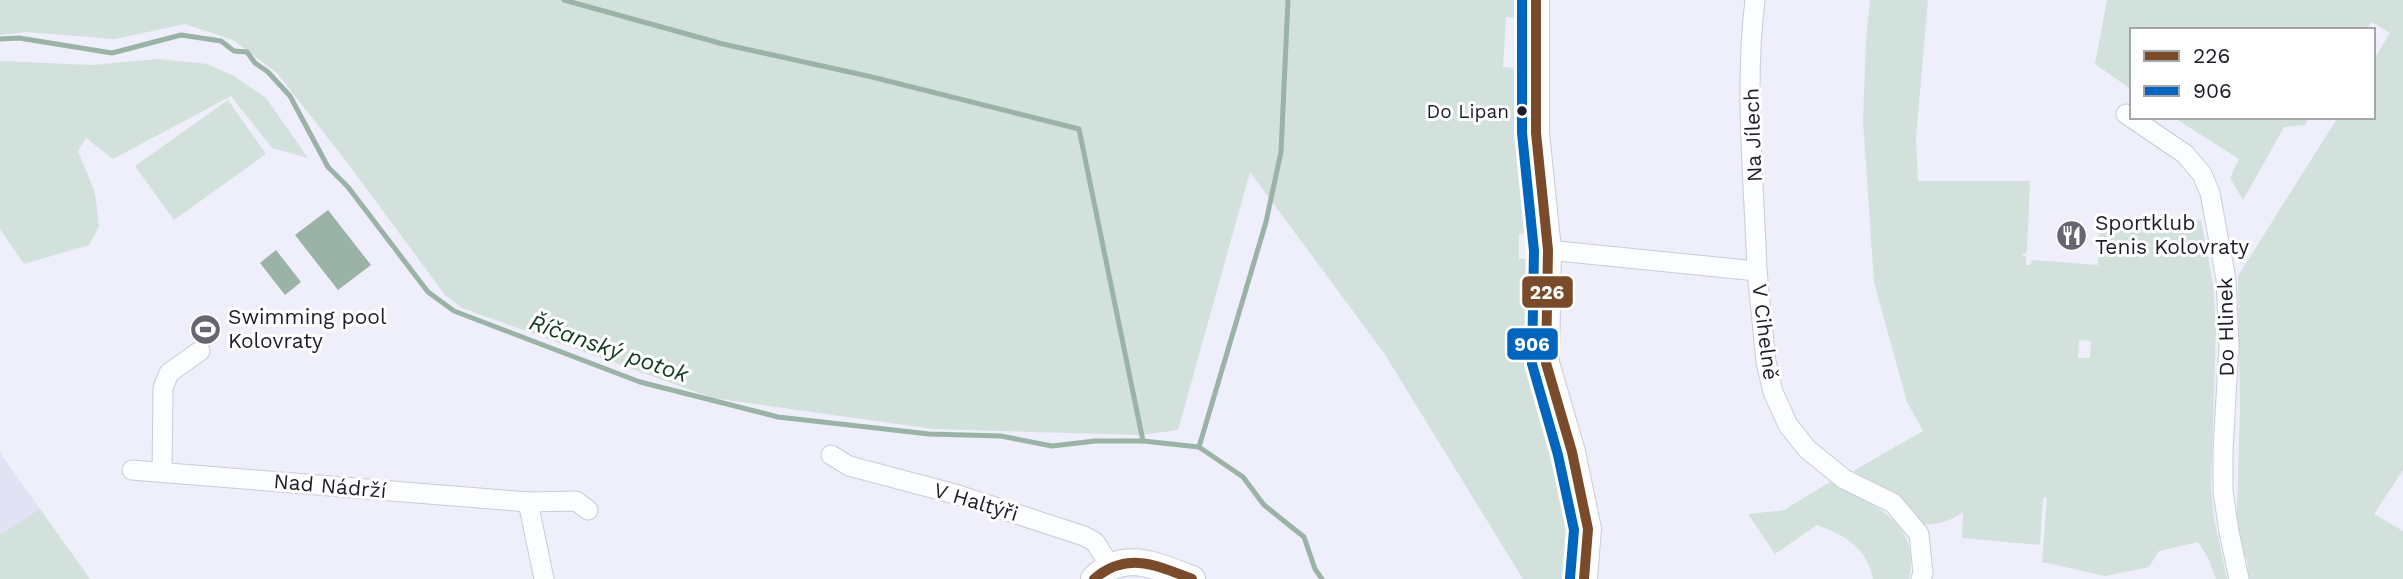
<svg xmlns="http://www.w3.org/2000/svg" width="2403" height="579" font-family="'Work Sans',sans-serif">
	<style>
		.built { fill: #e1e3f5 }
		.green { fill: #d2e1dc; fill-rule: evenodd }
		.water { fill: #9bb3a7 }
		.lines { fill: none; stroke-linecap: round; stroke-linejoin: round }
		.stream { stroke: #9bb3a7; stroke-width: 5 }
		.street-casing { stroke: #cacbd6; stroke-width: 21 }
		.secondary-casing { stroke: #cacbd6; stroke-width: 28 }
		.street { stroke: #fcfdfe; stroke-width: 19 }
		.secondary { stroke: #fcfdfe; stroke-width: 26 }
		.bus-1-casing { stroke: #fff; stroke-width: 16 }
		.bus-2-casing { stroke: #fff; stroke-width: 16 }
		.bus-1 { stroke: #7a4b2a; stroke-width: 10 }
		.bus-2 { stroke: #0065bd; stroke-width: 10 }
		.bus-dot { fill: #1c1d29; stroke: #fff; stroke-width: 2.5 }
		.labels { text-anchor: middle; stroke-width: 6; stroke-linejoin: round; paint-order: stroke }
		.bus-label { font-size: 19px; fill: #1c1d29; stroke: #fff; text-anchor: end }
		.street-label { font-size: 21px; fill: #1c1d29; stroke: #fff }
		.poi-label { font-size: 21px; fill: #1c1d29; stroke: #fff; text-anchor: start }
		.water-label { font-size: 23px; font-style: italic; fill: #103c24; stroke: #fff }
		.line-badge { stroke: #fff; stroke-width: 2.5 }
		.badge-label { font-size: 19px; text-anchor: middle; font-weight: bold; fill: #fff }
	</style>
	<rect width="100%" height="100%" fill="#eeeffa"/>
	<polygon class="built" points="0,453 40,509 0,535"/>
	<g class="green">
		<polygon points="0,0 1523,0 1522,18 1506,17 1503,67 1520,69 1520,129 1531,233 1519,234 1519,259 1535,258 1538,333 1526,344 1573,491 1577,532 1574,579 1523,579 1384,353 1250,172 1178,430 1141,435 933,429 713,398 462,308 445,295 346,161 277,73 233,40 185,24 115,39 26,32 0,35"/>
		<path d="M1870,0H1928L1916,138L1918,181H2030L2027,251L2022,256H2026V265H2030L2032,260L2098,265L2099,217L2201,220L2213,283L2216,328L2211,488L2214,518L2227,579H2216L2207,556L2198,542L2159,551L2149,567L2105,576L2042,562L2047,497L2043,498L2040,545L1962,538L1963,512C1951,521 1936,526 1920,524C1909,496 1878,485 1853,471L1923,431L1907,402L1874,282L1863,120L1866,41ZM2079,340L2091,341L2090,358H2078Z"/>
		<polygon points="2107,0 2403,0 2403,470 2374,514 2403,531 2403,579 2249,579 2247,560 2236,542 2240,409 2238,276 2338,117 2373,117 2373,61 2390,33 2372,22 2366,30 2132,30 2132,90 2095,64"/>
		<polygon points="158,59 207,64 234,76 266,98 308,158 272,148 231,96 113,159 86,138 78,151 95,193 99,226 89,245 24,264 0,229 0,61 92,65"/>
		<polygon points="228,100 266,154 174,220 135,166"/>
		<polygon points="2173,117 2309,117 2305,125 2284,127 2243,200 2230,178 2239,159"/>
		<path d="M1830,482C1873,505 1921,521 1909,579H1873C1867,547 1844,535 1817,525L1775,554L1748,514L1784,510Z"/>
		<polygon points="40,509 90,579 0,579 0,535"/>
	</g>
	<g class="water">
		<polygon points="328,210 371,265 338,290 295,235"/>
		<polygon points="276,250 301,282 285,295 260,263"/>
	</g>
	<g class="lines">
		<g class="stream">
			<polyline points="564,0 723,44 872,77 1079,129 1143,441"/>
			<polyline points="0,39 19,38 112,53 181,35 221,41 234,51 247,52 255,63 268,72 290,96 328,167 348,187 428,292 454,311 640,382 778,417 929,434 1001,436 1052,446 1095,441 1143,441 1199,447 1243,477 1264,505 1304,537 1315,569 1322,579"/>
			<polyline points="1199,447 1266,222 1281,152 1288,0"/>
		</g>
		<defs>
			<g id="street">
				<path d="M1755,0C1744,89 1754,181 1757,271"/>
				<polyline points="2126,114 2185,154 2202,174 2210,193 2226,279 2229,345 2223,450 2223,491 2229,532 2239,579"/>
				<polyline points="1548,250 1757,271 1766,362 1773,392 1788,425 1807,449 1844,479 1893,503 1919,534 1923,573 1921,579"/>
				<polyline points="831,455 849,466 955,494 1084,536 1095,542 1110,566"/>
				<polyline points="132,470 528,502 576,501 588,510"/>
				<polyline points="162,472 163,388 169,373 200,351"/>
				<polyline points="528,502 544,579"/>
			</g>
			<g id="secondary">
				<polyline points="1536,0 1536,133 1548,250 1546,363 1572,452 1588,529 1584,579"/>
				<path d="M1094,579C1123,548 1159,567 1192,579"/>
			</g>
		</defs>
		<use href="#street" class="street-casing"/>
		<use href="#secondary" class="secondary-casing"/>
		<use href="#street" class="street"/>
		<use href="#secondary" class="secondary"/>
		<defs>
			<g id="bus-1">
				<polyline points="1536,0 1536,133 1548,250 1546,363 1572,452 1588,529 1584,579"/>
				<path d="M1094,579C1127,551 1156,565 1192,579"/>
			</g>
			<polyline id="bus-2" points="1522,0 1522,133 1534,251 1532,364 1558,455 1574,530 1570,578"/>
		</defs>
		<use href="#bus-1" class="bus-1-casing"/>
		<use href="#bus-2" class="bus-2-casing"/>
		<use href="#bus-1" class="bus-1"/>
		<use href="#bus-2" class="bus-2"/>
	</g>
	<defs>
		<symbol id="restaurant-disc" viewBox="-11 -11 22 22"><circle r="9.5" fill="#666672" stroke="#fff"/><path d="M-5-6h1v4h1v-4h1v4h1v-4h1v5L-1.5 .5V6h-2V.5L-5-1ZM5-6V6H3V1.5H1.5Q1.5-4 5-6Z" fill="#fff"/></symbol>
		<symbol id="stadium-disc" viewBox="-11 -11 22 22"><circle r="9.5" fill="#666672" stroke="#fff"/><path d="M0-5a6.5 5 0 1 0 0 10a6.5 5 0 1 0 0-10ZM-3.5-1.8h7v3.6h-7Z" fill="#fff"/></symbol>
	</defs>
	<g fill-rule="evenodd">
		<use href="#restaurant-disc" x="2054" y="218" width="35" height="35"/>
		<use href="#stadium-disc" x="188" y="312" width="35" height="35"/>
	</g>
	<circle class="bus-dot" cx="1522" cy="111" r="6"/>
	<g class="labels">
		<g class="bus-label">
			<text x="1509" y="118">Do Lipan</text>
		</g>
		<g class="street-label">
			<text transform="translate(1753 135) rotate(-92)" y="7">Na Jílech</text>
			<text transform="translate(2226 327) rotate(-91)" y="7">Do Hlinek</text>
			<text transform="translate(1765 332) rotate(83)" y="7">V Cihelně</text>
			<text transform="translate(330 486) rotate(5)" y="7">Nad Nádrží</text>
			<text transform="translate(976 502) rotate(17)" y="7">V Haltýři</text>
		</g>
		<g class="poi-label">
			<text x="2095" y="230">Sportklub<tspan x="2095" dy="24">Tenis Kolovraty</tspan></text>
			<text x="228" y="324">Swimming pool<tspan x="228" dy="24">Kolovraty</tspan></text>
		</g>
		<g class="water-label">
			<text transform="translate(609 348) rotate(19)" y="8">Říčanský potok</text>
		</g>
	</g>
	<g class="line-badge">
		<rect x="1521" y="275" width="53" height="34" rx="7" fill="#7a4b2a"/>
		<rect x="1506" y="327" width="53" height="34" rx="7" fill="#0065bd"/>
	</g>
	<g class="badge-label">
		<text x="1547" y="299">226</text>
		<text x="1532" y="351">906</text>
	</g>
	<rect x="2130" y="28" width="245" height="91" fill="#ffffff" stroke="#a4a5a9" stroke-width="2"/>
	<rect x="2144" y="51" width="35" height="10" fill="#7a4b2a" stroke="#a4a5a9" stroke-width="2"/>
	<text x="2193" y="63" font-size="21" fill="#1c1d29">226</text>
	<rect x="2144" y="86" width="35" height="10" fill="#0065bd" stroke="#a4a5a9" stroke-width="2"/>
	<text x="2193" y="98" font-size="21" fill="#1c1d29">906</text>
</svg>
